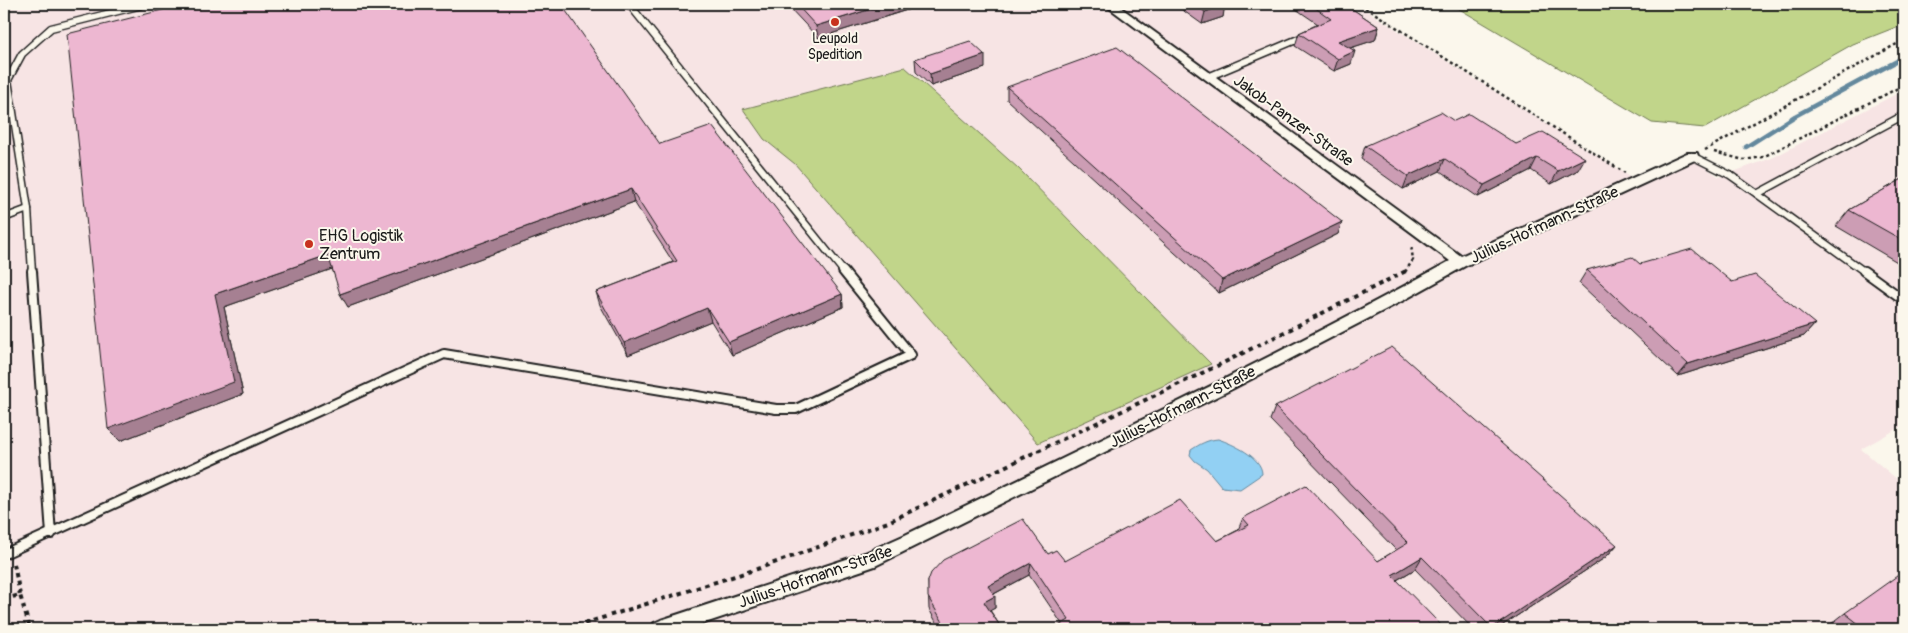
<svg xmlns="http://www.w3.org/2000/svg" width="1908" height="633" font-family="Pangolin,sans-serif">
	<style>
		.built { fill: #f7e4e4 }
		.green { fill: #c1d58a; stroke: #6e7853 }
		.water { fill: #92d0f3; stroke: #63889d }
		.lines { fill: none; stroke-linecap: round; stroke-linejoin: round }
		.stream { stroke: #63889d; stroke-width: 4.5 }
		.service-far1-casing { stroke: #1c1c1c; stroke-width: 9 }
		.service-casing { stroke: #1c1c1c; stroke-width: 12 }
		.minor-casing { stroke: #1c1c1c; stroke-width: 4 }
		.path-far1 { stroke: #1c1c1c; stroke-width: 2.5; stroke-dasharray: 3 3; stroke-linecap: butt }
		.path { stroke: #1c1c1c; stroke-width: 4; stroke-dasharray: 4.5 4.5; stroke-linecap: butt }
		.service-far1 { stroke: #fbf7ec; stroke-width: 6 }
		.service { stroke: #fbf7ec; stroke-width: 8 }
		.minor { fill: #fbf7ec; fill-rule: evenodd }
		.wall { fill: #cc9db4; stroke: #1c1c1c }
		.shaded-wall { fill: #a68092; stroke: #1c1c1c }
		.building { fill: #edb7d1; stroke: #1c1c1c }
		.poi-dot { fill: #c8321e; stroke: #fbf7ec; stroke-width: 2 }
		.labels { text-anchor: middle; stroke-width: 4; stroke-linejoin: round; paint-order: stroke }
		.far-poi-label { font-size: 14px; fill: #1c1c1c; stroke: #fbf7ec }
		.street-label { font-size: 16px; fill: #1c1c1c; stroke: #fbf7ec }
		.poi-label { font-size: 16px; fill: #1c1c1c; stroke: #fbf7ec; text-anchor: start }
	</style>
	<rect width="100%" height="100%" fill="#fbf7ec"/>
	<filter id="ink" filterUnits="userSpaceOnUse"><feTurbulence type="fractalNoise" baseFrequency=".02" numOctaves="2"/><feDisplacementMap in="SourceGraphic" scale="10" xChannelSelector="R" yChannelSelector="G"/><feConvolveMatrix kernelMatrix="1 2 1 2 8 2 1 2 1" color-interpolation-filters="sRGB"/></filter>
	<g filter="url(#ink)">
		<polygon class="built" points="4,4 1356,4 1637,181 1692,157 1719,177 1772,158 1904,90 1904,425 1861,449 1904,485 1904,629 4,629"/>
		<g class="green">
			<polygon points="1451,4 1904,4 1904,24 1853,44 1705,128 1652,123"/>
			<polygon points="905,67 1018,168 1211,364 1038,443 795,164 764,139 743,109"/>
		</g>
		<path class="water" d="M1218,439C1233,444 1262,457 1262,474L1240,489L1222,487L1207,469L1195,461L1190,455L1191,450C1200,444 1207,440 1218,439Z"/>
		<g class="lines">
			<polyline class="stream" points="1746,147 1795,116 1897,61 1904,55"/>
			<defs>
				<g id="service-far1">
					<polyline points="629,4 844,272"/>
					<polyline points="1208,77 1303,37"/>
					<polyline points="1692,156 1730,175 1757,194 1904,115"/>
					<polyline points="1757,194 1865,272"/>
					<polyline points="4,218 28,209"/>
					<polyline points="32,272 28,209 8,80 22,54 51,28 146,4"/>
				</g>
				<g id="service">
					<polyline points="32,271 51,534"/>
					<polyline points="1864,271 1904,300"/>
					<polyline points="4,554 444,354 776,409 796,409 911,355 843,271"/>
				</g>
				<path id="minor" d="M1104,4H1116L1461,256L1687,153H1697L1698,156L1697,159L1465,266L1404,300L1230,390L875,566L687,629H652L654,623L661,620L865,553L903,536C1086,447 1271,360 1450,261Z"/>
			</defs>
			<use href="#service-far1" class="service-far1-casing"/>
			<use href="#service" class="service-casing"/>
			<use href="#minor" class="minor-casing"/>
			<g class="path-far1">
				<polyline points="1360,4 1625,173"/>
				<polyline points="1705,150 1904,40"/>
				<polyline points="1714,152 1744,160 1763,157 1904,85"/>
				<polyline points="1405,272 1413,260 1411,245"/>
			</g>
			<g class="path">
				<polyline points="4,513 9,538"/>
				<polyline points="14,564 20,595"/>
				<polyline points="4,599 20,595 30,629"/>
				<polyline points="567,629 757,569 888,522 1219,365 1406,271"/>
			</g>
			<use href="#service-far1" class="service-far1"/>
			<use href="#service" class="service"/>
			<use href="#minor" class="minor"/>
		</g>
		<g class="wall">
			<polygon points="186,4 660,144 842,294 843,307 732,355 711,321 628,355 600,305 596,292 673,262 634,202 348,307 332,269 224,307 243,394 120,441"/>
			<polygon points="788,4 926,4 818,38 788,6"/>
			<polygon points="1174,4 1223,4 1223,17 1202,24"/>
			<polygon points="1294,4 1345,4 1379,27 1375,40 1350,48 1351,64 1334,71 1295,46 1299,33 1318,24 1293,7"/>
			<polygon points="915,59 985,68 931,86 916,72"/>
			<polygon points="1007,87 1342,222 1338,234 1219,293 1007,100"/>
			<polygon points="1454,121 1516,144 1578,170 1551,184 1531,170 1478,197 1440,171 1403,189 1361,159 1365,146"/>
			<polygon points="1904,178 1904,266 1836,226 1849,210"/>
			<polygon points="1640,264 1732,282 1815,324 1804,336 1678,376 1579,283 1587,270"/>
			<polygon points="1275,407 1617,545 1606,557 1497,629 1473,629 1415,569 1397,580 1062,624 1029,575 994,594 995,608 990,610 1002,629 940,629 929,609 928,581 1048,554 1065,561 1217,541 1238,530 1243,518 1378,561 1396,550 1270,420"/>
			<polygon points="1845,613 1904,629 1837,629 1831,624"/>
		</g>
		<g class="shaded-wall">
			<polygon points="660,4 679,4 661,9"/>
			<polygon points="887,4 926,4 818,38 816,26"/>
			<polygon points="1225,5 1223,17 1202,24 1205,12"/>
			<polygon points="1379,27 1375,40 1335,53 1338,41"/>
			<polygon points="1355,51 1351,64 1334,71 1338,59"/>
			<polygon points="985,55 985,68 931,86 930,74"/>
			<polygon points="1537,158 1531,170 1478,197 1484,185"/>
			<polygon points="1585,158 1578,170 1551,184 1558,171"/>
			<polygon points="1445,159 1440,171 1403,189 1408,176"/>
			<polygon points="631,189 634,202 348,307 340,294"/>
			<polygon points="1342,222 1338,234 1219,293 1222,280"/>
			<polygon points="328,255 335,268 224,307 243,394 120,441 108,429 215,294"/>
			<polygon points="842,294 843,307 732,355 729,342"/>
			<polygon points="707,308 711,321 628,355 624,343"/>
			<polygon points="1815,324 1804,336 1678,376 1688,364"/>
			<polygon points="1617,545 1606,557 1497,629 1490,629"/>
			<polygon points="1422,557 1415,569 1385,587 1392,575"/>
			<polygon points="1031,563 1029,575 988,597 988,586"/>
			<polygon points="995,596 995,608 984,614 984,602"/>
		</g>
		<g class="building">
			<polygon points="186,4 561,4 660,144 712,126 842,294 729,342 707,308 624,343 596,292 677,261 631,189 340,294 328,255 215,294 234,382 108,429 67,34"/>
			<polygon points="796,4 887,4 816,26"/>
			<polygon points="1193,4 1223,4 1225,5 1205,12"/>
			<polygon points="1310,4 1345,4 1379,27 1338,41 1355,51 1338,59 1299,33 1331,19"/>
			<polygon points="970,41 985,55 930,74 915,59"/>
			<polygon points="1117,47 1342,222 1222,280 1007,87"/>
			<polygon points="1441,112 1454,121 1469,114 1516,144 1543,132 1585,158 1558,171 1537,158 1484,185 1445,159 1408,176 1365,146"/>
			<polygon points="1904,178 1904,241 1849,210"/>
			<polygon points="1692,249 1732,282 1755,275 1815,324 1688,364 1587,270 1632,257 1640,264"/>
			<polygon points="1392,347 1617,545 1492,628 1422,557 1392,575 1441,625 1434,629 1053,629 1069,620 1031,563 988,586 995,596 984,602 1002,629 947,629 928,597 928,581 931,573 943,560 1023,519 1048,554 1056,550 1065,561 1180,500 1217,541 1249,525 1243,518 1306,485 1378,561 1408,543 1275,407"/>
			<polygon points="1904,571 1904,629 1865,629 1845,613"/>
		</g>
	</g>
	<g class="poi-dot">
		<circle cx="835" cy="22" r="5"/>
		<circle cx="309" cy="244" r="5"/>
	</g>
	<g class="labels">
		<g class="far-poi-label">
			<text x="835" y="43">Leupold<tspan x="835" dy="16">Spedition</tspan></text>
		</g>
		<g class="street-label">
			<text transform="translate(1294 120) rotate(36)" y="6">Jakob-Panzer-Straße</text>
			<text transform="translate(1544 224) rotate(-25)" y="6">Julius-Hofmann-Straße</text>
			<text transform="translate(1182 406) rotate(-27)" y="6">Julius-Hofmann-Straße</text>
			<text transform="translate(815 576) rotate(-19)" y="6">Julius-Hofmann-Straße</text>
		</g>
		<g class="poi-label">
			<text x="319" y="241">EHG Logistik<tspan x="319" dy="18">Zentrum</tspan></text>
		</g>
	</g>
	<rect width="1908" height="633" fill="none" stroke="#fbf7ec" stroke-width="20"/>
	<rect x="10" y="10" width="1888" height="613" fill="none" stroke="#1c1c1c" stroke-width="2" filter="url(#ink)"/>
</svg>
